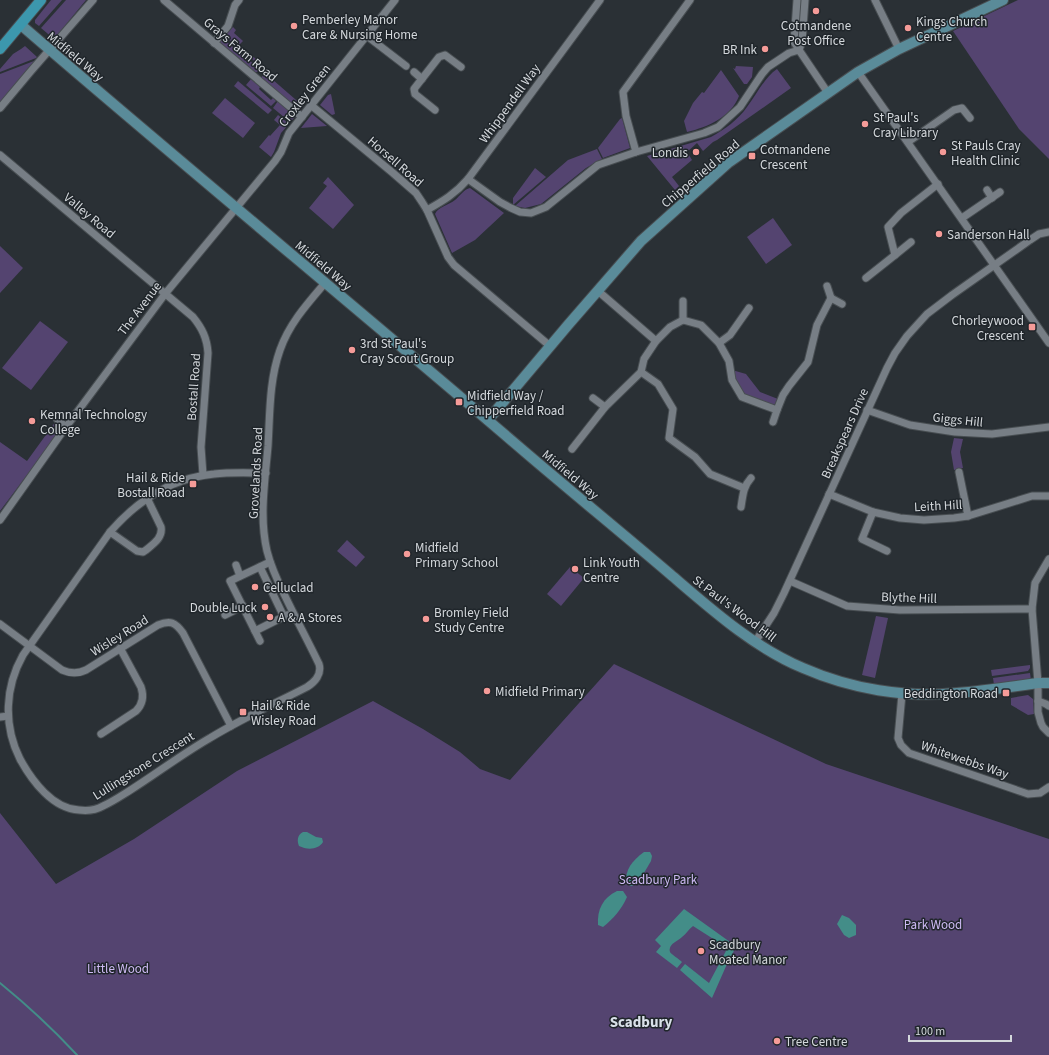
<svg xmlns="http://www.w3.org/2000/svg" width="1049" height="1055" font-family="'Source Sans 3',sans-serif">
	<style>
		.green { fill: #544470 }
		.water { fill: #438d88 }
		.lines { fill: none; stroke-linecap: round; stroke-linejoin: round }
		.stream { stroke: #438d88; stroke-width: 2 }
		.street-casing { stroke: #484e52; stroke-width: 9 }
		.secondary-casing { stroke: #484e52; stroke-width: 12 }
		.primary-casing { stroke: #484e52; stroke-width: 12 }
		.street { stroke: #777e85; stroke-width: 7 }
		.secondary { stroke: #5a8b99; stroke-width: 10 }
		.primary { stroke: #3c97ad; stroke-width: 10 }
		.poi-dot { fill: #f59b98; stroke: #20262b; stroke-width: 1.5 }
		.labels { text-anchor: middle; stroke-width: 3; stroke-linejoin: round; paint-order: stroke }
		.poi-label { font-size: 13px; fill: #d4d8dc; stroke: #20262b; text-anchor: start }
		.street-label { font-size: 13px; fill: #d4d8dc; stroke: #20262b }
		.park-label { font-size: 13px; fill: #cebaf4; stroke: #20262b }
		.quarter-label { font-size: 15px; font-weight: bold; fill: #d9e1e9; stroke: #20262b }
	</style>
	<rect width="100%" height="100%" fill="#2a3035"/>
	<g class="green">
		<polygon points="51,0 62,0 39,26 35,23 35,20"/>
		<polygon points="66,0 86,0 54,39 41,28"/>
		<polygon points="1018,0 1049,0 1049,159 1019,129 953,31"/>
		<polygon points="233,27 236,30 234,33 243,41 239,45 261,63 259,65 225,36"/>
		<polygon points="222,38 260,69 257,72 254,72 219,42"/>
		<polygon points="25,46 37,57 36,58 0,72 0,69 13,54 21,49"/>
		<polygon points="34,61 35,61 0,103 0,74"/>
		<polygon points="736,66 753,67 752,77 747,84 744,84 733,68 735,69"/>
		<path d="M777,69L791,88L717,140L713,142L703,151L697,143L687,152L692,160L672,177L679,186L675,190L647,156L711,137C725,129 738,120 747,107C757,94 764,78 777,69Z"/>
		<path d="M721,70L739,96C731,117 708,127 687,132L684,121L693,103L702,92L704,93Z"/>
		<polygon points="265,73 303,106 299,111 261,78"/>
		<polygon points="251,79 260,87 259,89 271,100 273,98 276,101 271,106 246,85"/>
		<polygon points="238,81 272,110 268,114 234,86"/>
		<polygon points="331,94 335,114 332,115 320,105 328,95"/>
		<polygon points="225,98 255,123 243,138 212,113"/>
		<polygon points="278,101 296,116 290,122 273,108"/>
		<polygon points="312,114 327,126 301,128"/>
		<polygon points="278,115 289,124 281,133 274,152 271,157 259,147 269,135 270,136 280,125 274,120"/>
		<polygon points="622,118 630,148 603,158 598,148 620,119"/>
		<polygon points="597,149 602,159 586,168 541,204 525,208 515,206 568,160"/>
		<polygon points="535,168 546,177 513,205 513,198"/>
		<polygon points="328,177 354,205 333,229 309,208 327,186 323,183"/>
		<path d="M470,188L504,213L475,240L452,253L435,214C438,207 449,205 455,200C460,196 464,189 470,188Z"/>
		<polygon points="773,218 792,245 766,264 747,237"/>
		<polygon points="0,246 23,268 0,293"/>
		<polygon points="40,321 68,342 31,390 2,368"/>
		<polygon points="732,370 746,374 760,392 778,399 775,404 771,405 744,394 735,380"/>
		<polygon points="56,421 63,427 0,511 0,442 27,461"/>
		<polygon points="954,438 963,439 960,452 963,468 954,470 951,452"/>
		<polygon points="347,540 365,557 356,567 337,551"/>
		<polygon points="570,567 584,578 561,606 547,594"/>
		<polygon points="876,616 888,618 875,678 862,675"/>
		<polygon points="614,664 826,764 1049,839 1049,1055 0,1055 0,813 56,884 134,839 237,771 373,701 423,729 460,752 480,769 510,780"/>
		<polygon points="1030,665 1030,668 1028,671 992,676 991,670"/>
		<polygon points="1030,673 1031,680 994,685 993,678"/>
		<polygon points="1028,695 1033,699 1034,714 1028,715 1011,705 1011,698"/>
	</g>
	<g class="water">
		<path d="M303,832H307L316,837L322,838L323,842C318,850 307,850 299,846C297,841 297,835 303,832Z"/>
		<path d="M644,852H650L652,856L651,861L641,878L637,884L631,886L626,884C625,869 632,861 644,852Z"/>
		<path d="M617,891H623L627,897C621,910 614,918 603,927L598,925C597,909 603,898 617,891Z"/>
		<path d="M684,909L730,942L737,945L727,964L712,998L680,970L685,964L709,983L727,949L715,942V940L693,926C689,929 686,934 682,937C678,941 668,944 670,952C671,954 679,959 682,962L677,968L656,952L661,946L655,940Z"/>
		<polygon points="842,915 849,918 856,925 856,935 849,938 844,935 837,924"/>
	</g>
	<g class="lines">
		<path class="stream" d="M0,983C27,1005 53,1029 77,1055"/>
		<defs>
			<g id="street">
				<polyline points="164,0 302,117"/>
				<polyline points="797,0 794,42 799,50"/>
				<polyline points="875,0 899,49"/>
				<polyline points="367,36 406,66"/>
				<polyline points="214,43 228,26 235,5 239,0"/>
				<polyline points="799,50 802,42 805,0"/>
				<polyline points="414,72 422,79"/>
				<polyline points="858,72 1049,343"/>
				<polyline points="312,106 393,173 416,193 422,202 427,210 448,257 454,265 550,346"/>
				<polyline points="0,108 31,71 93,0"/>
				<polyline points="435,110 415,94 414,89 439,57 445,55 461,67"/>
				<polyline points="908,142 954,110 962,108 970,118"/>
				<polyline points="636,152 626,116 623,92 690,0"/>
				<path d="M0,155L193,317C202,328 207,338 208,353L201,447L203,475"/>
				<polyline points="468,179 500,202 511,208 520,212 531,213 546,207 598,165 636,152 704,133 718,127 740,107 762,74 768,67 789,53 799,50 828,93"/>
				<polyline points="987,190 992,198"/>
				<path d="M427,210C443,201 455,194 468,179L600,0"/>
				<polyline points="962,218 1000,192"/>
				<polyline points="895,255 911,242"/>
				<polyline points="866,278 895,255 888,227 901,213 938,184"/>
				<polyline points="598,291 656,341"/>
				<polyline points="831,298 842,304"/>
				<polyline points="683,301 683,320"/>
				<polyline points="719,343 730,335 749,308"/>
				<polyline points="593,398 605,407"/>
				<polyline points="777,410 783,395 789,386 808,362 817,325 831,298 827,286"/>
				<polyline points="867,410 910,425 955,432 992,434 1049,427"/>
				<polyline points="57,419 66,427"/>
				<polyline points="572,449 605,407 641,372"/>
				<polyline points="959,472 968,516"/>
				<path d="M266,473C249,473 231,472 214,474C172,478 137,501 110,532L23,655C5,687 3,725 20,759C32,781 53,809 79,810C87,811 96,810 103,806C112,802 121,796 129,791C156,774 182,754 210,738C241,719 274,704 307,687C315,682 322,674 319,664C308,641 296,619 285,596C278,582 271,567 267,551C259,517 265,481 268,446C270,414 269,381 280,350C289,324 307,304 325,283"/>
				<polyline points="744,488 710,474 695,457 669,438 673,409 658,384 641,372 644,359 656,341 670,327 683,320 701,325 719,343 729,361 732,380 742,397 777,410 773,422"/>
				<polyline points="829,494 873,512 900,518 924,520 954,518 968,516 1032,496 1049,496"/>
				<path d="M741,507C743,495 743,487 751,478"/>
				<polyline points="873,512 862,539 887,551"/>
				<polyline points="0,520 66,427 165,294 275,161 281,152 289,133 395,0"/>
				<path d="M110,532L137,551L143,552L146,550C153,544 163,538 161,527L147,498"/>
				<polyline points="1049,559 1035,583 1032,609 1038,683 1038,712 1041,723 1043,727 1049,733"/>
				<polyline points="236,565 240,576"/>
				<polyline points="260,567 284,617"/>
				<polyline points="790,581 847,606 900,610 1032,609"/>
				<polyline points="225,615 243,606"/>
				<path d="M0,624L62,670C71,674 78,674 86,670L158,625C170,620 175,622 183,633L231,726"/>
				<polyline points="255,631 230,581 270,562"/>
				<polyline points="260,641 255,631 287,615"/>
				<polyline points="755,642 774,613 784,593 887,368 895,353 907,336 927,314 952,295 1030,240 1039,234 1049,232"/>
				<polyline points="902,694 898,738 901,745 909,753 1028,794 1040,793 1049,787"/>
				<polyline points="1038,701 1046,704 1049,706"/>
				<polyline points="0,717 8,716"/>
				<path d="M101,734L136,711C143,704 144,696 141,687L120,648"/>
			</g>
			<g id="secondary">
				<path d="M21,25C188,169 358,309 525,452C573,493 622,533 670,574C711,609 753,647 803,668C851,689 905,698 957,693C984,691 1011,687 1038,683H1049"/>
				<polyline points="488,420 568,325 641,241 728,163 858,72 899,49 1003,0"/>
			</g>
			<polyline id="primary" points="0,49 41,0"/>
		</defs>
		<use href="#street" class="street-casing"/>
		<use href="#secondary" class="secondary-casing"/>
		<use href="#primary" class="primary-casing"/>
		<use href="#street" class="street"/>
		<use href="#secondary" class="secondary"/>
		<use href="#primary" class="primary"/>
	</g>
	<g class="poi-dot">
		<circle cx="816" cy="11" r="4"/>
		<circle cx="294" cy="26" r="4"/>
		<circle cx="908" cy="28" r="4"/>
		<circle cx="765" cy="49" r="4"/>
		<circle cx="865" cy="124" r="4"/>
		<circle cx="696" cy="152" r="4"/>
		<circle cx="943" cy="152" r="4"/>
		<rect x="748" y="152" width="8" height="8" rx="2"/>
		<circle cx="939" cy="234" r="4"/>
		<rect x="1028" y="323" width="8" height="8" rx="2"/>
		<circle cx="352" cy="350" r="4"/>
		<rect x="455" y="398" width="8" height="8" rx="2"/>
		<circle cx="32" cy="421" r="4"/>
		<rect x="189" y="480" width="8" height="8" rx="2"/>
		<circle cx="407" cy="554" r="4"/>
		<circle cx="575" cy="569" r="4"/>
		<circle cx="255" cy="587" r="4"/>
		<circle cx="265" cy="607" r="4"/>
		<circle cx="270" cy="617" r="4"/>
		<circle cx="426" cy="619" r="4"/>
		<circle cx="487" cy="691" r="4"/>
		<rect x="1002" y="689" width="8" height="8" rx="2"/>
		<rect x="239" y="708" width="8" height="8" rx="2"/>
		<circle cx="701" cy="951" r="4"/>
		<circle cx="777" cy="1041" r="4"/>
	</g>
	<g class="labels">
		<g class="poi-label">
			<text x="302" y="24">Pemberley Manor<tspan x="302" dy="15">Care &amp; Nursing Home</tspan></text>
			<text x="916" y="26">Kings Church<tspan x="916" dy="15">Centre</tspan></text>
			<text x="816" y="30" text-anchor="middle">Cotmandene<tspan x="816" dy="15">Post Office</tspan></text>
			<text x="757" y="54" text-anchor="end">BR Ink</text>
			<text x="873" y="122">St Paul's<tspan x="873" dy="15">Cray Library</tspan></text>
			<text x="951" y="150">St Pauls Cray<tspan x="951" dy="15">Health Clinic</tspan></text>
			<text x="760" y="154">Cotmandene<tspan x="760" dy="15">Crescent</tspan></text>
			<text x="688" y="157" text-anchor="end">Londis</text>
			<text x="947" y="239">Sanderson Hall</text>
			<text x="1024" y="325" text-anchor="end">Chorleywood<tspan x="1024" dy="15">Crescent</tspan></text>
			<text x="360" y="348">3rd St Paul's<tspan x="360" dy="15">Cray Scout Group</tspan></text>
			<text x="467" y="400">Midfield Way /<tspan x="467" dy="15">Chipperfield Road</tspan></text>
			<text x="40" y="419">Kemnal Technology<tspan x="40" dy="15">College</tspan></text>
			<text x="185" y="482" text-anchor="end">Hail &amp; Ride<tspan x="185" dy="15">Bostall Road</tspan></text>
			<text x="415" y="552">Midfield<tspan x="415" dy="15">Primary School</tspan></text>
			<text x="583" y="567">Link Youth<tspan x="583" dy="15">Centre</tspan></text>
			<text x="263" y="592">Celluclad</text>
			<text x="257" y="612" text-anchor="end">Double Luck</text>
			<text x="434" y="617">Bromley Field<tspan x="434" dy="15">Study Centre</tspan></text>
			<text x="278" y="622">A &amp; A Stores</text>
			<text x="495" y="696">Midfield Primary</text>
			<text x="998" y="698" text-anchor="end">Beddington Road</text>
			<text x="251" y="710">Hail &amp; Ride<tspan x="251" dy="15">Wisley Road</tspan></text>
			<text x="709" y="949">Scadbury<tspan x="709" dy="15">Moated Manor</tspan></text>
			<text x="785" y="1046">Tree Centre</text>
		</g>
		<g class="street-label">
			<text transform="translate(241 49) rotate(40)" y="5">Grays Farm Road</text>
			<text transform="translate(76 56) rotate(40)" y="5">Midfield Way</text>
			<text transform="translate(304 95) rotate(-52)" y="5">Croxley Green</text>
			<text transform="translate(509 103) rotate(-54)" y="5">Whippendell Way</text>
			<text transform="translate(396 161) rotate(41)" y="5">Horsell Road</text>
			<text transform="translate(700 173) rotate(-40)" y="5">Chipperfield Road</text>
			<text transform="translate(90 215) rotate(40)" y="5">Valley Road</text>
			<text transform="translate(324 265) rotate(40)" y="5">Midfield Way</text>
			<text transform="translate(139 308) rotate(-53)" y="5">The Avenue</text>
			<text transform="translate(193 387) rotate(-86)" y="5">Bostall Road</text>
			<text transform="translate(958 419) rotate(6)" y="5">Giggs Hill</text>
			<text transform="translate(844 433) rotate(-66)" y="5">Breakspears Drive</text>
			<text transform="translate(255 473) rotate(-87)" y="5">Grovelands Road</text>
			<text transform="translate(571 474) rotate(40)" y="5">Midfield Way</text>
			<text transform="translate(938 505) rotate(-3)" y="5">Leith Hill</text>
			<text transform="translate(909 597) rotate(2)" y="5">Blythe Hill</text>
			<text transform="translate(735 608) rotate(37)" y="5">St Paul's Wood Hill</text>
			<text transform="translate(119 635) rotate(-32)" y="5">Wisley Road</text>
			<text transform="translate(965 759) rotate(19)" y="5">Whitewebbs Way</text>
			<text transform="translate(143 765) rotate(-32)" y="5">Lullingstone Crescent</text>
		</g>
		<g class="park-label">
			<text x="658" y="884">Scadbury Park</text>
			<text x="933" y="929">Park Wood</text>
			<text x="118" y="973">Little Wood</text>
		</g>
		<g class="quarter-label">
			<text x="641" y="1027">Scadbury</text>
		</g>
	</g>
	<path d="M909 1035v6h102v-6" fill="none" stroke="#d4d8dc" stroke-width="2"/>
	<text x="915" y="1035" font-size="12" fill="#d4d8dc" stroke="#20262b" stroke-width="3" paint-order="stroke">100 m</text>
</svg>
